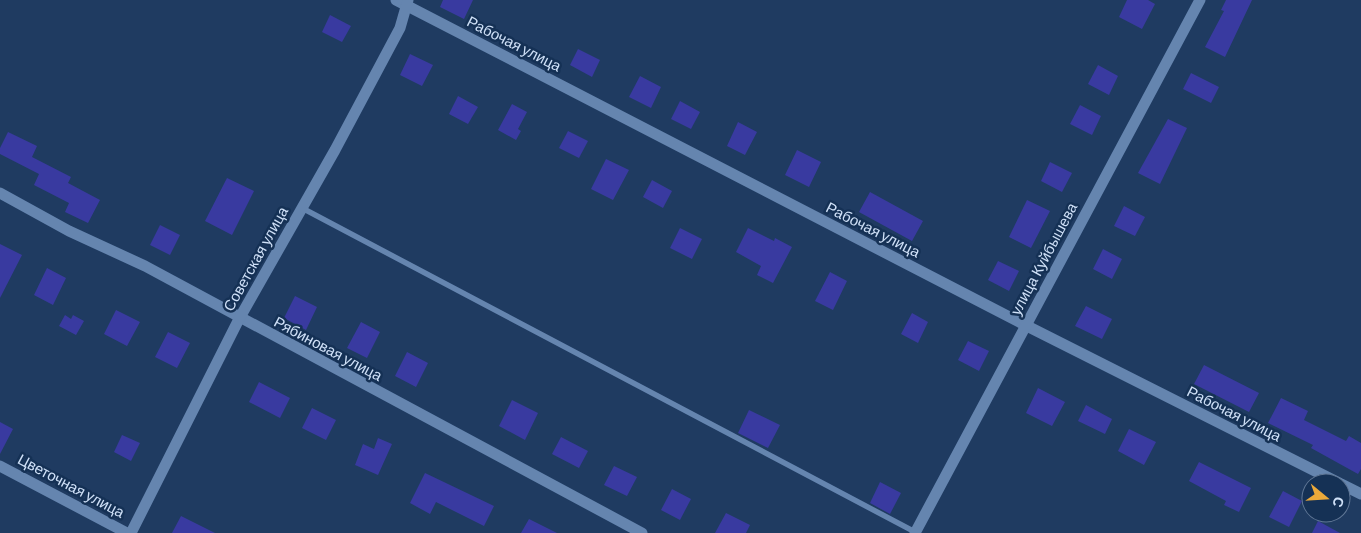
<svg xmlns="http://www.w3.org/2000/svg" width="1361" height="533" font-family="Barlow,sans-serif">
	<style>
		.building { fill: #393aa0 }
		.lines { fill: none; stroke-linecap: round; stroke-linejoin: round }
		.service { stroke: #6585af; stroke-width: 5.5 }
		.minor { stroke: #6585af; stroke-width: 11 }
		.labels { text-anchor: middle; stroke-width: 5; stroke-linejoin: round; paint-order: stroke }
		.street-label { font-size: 15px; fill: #d0e1f8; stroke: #153155 }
	</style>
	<rect width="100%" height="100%" fill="#1f3b61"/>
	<g class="building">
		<polygon points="443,0 473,0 464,19 440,7"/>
		<polygon points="1127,0 1148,0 1155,4 1142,29 1119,17"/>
		<polygon points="1226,0 1252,0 1225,57 1205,47 1224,11 1221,10"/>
		<polygon points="330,15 351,26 342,42 322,32"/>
		<polygon points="578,49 600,60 592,77 570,65"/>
		<polygon points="410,54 433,65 422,86 400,75"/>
		<polygon points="1098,65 1118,76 1109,95 1088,84"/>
		<polygon points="1191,73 1219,87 1211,103 1183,89"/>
		<polygon points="640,76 661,87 651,108 629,97"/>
		<polygon points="458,96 478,107 468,124 449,114"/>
		<polygon points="680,101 700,112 691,129 671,119"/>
		<polygon points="512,104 527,112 518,129 521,131 516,140 498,130"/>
		<polygon points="1080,105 1101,116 1092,135 1070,124"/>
		<polygon points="1168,119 1187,128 1160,184 1138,173"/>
		<polygon points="738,122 757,132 745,155 727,146"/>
		<polygon points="568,131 588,141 579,158 559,148"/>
		<polygon points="8,132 37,146 32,157 71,177 68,183 100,200 88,223 65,212 69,203 34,185 39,174 0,154 0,148"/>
		<polygon points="797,150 821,162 809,187 785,175"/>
		<polygon points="606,159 629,170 613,200 591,189"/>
		<polygon points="1050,162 1072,173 1062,192 1041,181"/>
		<polygon points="227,178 254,191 232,235 205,221"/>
		<polygon points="652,180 672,191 663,208 643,197"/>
		<polygon points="870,192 923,221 912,241 859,212"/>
		<polygon points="1027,200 1050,211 1031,248 1009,237"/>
		<polygon points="1124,206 1145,217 1135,236 1114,226"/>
		<polygon points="160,225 180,235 170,255 150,245"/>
		<polygon points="680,228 702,239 692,259 670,248"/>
		<polygon points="748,228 774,241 775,238 792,247 773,283 757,275 761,266 736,252"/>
		<polygon points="0,244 22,255 0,298"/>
		<polygon points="1103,249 1122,259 1112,279 1093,269"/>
		<polygon points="998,261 1019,271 1009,291 988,280"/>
		<polygon points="47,268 66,278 53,305 34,295"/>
		<polygon points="830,272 847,281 833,310 815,301"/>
		<polygon points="295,296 317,307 306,330 284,318"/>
		<polygon points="1086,306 1112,319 1102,339 1075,326"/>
		<polygon points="116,310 140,322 127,346 104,334"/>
		<polygon points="912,313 928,322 918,343 901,334"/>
		<polygon points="65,315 71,319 73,315 84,321 76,335 59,326"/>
		<polygon points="361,322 380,332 367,358 347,348"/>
		<polygon points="168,332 190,343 177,368 155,357"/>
		<polygon points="968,341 989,351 979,371 958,360"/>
		<polygon points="407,352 428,363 416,387 395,376"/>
		<polygon points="1204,365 1259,393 1249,412 1194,384"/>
		<polygon points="259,382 290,398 280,418 249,402"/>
		<polygon points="1038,388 1065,402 1052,426 1026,413"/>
		<polygon points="1281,398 1308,411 1304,420 1346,441 1349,436 1361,443 1361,469 1358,474 1311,448 1313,445 1268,423"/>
		<polygon points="512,400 538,413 525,440 499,426"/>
		<polygon points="1086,405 1112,419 1105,434 1078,421"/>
		<polygon points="312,408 336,420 326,440 302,428"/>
		<polygon points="749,410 780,425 768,448 738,433"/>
		<polygon points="0,422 13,429 0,454"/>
		<polygon points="1129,429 1156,442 1144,465 1118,451"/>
		<polygon points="122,435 140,443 131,461 114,452"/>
		<polygon points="561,437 588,451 579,468 552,454"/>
		<polygon points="378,438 392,444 378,475 355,465 363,444 374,449"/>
		<polygon points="1199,462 1251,488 1239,512 1224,505 1226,501 1189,481"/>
		<polygon points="614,466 637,477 627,496 604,485"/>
		<polygon points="425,473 494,506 484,526 436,502 430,514 410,503"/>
		<polygon points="880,482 901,493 890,514 870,503"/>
		<polygon points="672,489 691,499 680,520 661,510"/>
		<polygon points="1283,491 1302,501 1289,527 1269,517"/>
		<polygon points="726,513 750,525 746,533 715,533"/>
		<polygon points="181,516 215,533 172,533"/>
		<polygon points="529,519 557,533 521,533"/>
		<polygon points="1318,521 1340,533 1312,533"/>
	</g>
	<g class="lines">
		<polyline class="service" points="302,208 915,532"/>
		<g class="minor">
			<polyline points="396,0 1025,325 1339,483"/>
			<polyline points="0,193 69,231 145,266 642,533"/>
			<polyline points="0,466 127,533"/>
			<polyline points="1341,484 1361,494"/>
			<polyline points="131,533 239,319 335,150 400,28 408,0"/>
			<polyline points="915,533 1200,0"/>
		</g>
	</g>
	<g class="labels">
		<g class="street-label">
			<text transform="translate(514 44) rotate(27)" y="5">Рабочая улица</text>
			<text transform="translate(873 230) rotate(27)" y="5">Рабочая улица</text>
			<text transform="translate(256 259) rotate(-61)" y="5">Советская улица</text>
			<text transform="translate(1044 259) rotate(-62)" y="5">улица Куйбышева</text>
			<text transform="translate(328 349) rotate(28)" y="5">Рябиновая улица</text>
			<text transform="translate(1234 414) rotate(27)" y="5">Рабочая улица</text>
			<text transform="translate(71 486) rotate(28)" y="5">Цветочная улица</text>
		</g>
	</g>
	<g transform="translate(1326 498) rotate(108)"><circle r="24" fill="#153155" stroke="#607796"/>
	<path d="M0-4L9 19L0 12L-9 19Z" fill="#eba93a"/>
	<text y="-8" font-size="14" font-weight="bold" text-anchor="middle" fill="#d0e1f8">С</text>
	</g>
</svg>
